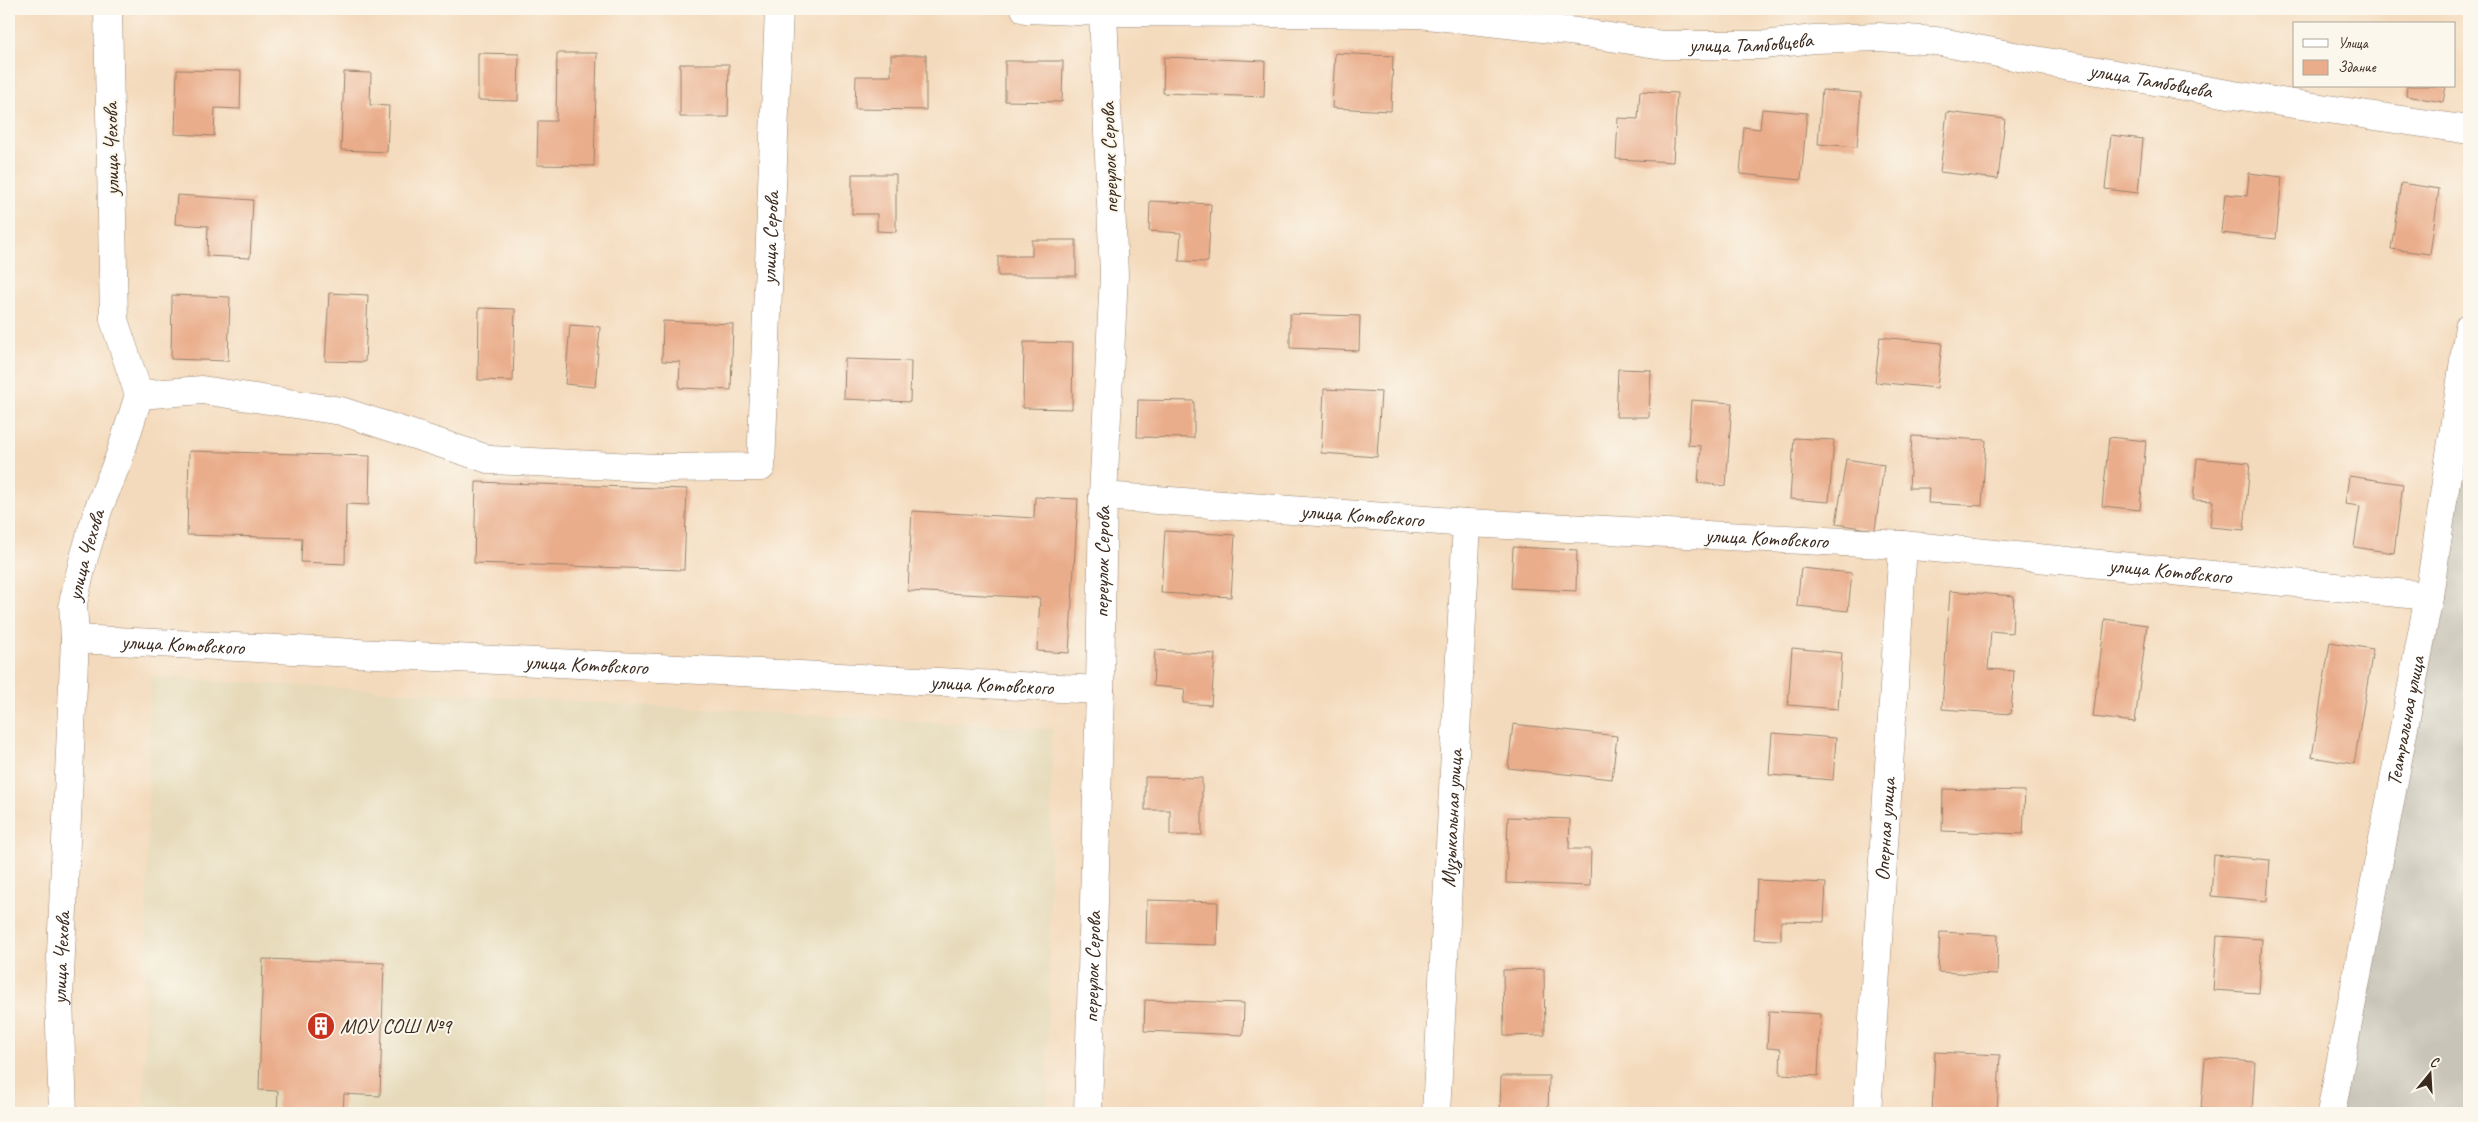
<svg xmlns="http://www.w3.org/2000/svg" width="2478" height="1122" font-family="Caveat,sans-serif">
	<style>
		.built { fill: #e6daba }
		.industrial { fill: #c8c4b8 }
		.building { fill: #eaad8b }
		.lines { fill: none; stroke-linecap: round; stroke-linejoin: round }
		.minor-casing { stroke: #98826d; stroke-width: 29 }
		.minor { stroke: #fff; stroke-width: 28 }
		.labels { text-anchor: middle; stroke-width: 4; stroke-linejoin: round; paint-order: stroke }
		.street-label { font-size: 21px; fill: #3b2a1e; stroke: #fbf7ec }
		.poi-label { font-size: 21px; fill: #3b2a1e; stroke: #fbf7ec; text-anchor: start }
	</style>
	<rect width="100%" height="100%" fill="#fbf7ec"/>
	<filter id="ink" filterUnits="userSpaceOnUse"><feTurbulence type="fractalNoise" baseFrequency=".02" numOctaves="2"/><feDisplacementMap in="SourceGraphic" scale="10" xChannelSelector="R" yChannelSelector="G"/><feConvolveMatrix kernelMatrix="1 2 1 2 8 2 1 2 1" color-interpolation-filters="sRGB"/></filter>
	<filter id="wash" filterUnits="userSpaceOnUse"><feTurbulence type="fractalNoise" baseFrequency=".0096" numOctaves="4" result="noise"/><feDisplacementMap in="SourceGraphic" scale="20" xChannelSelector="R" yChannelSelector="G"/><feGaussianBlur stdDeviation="1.12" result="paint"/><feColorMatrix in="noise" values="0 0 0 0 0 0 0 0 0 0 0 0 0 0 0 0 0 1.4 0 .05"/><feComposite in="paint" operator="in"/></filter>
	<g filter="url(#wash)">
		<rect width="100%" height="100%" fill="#f4dabc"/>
		<polygon class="built" points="150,677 1052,729 1047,1113 144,1113"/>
		<polygon class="industrial" points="2469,417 2469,1113 2334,1113"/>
		<g id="blocks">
			<g class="building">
				<polygon points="478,53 519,54 518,101 478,100"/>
				<polygon points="557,53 597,53 594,166 537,165 538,121 556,121"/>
				<polygon points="1335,53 1393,56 1391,111 1332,108"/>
				<polygon points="891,55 926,55 926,110 855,109 856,76 891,76"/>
				<polygon points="1164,57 1265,61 1264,97 1163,93"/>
				<polygon points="1005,61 1063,61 1062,102 1005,101"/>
				<polygon points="680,64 729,64 728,117 680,117"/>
				<polygon points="177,70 241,71 240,109 215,108 214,136 175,134"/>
				<polygon points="344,72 371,73 370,105 389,106 387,152 341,150"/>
				<polygon points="2407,86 2446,86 2443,102 2406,96"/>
				<polygon points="1822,90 1861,93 1857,147 1818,144"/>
				<polygon points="1640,91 1677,93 1673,162 1616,159 1618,118 1638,119"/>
				<polygon points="1762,109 1807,113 1801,180 1740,174 1744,127 1760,129"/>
				<polygon points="1947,112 2005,119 1998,179 1940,172"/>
				<polygon points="2111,135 2143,139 2138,193 2105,189"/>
				<polygon points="2249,173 2282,177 2276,239 2221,233 2225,194 2247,196"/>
				<polygon points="852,174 896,174 896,232 877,231 877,214 852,214"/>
				<polygon points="2401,183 2439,189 2430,254 2391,249"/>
				<polygon points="177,195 253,200 250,258 207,256 208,226 175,224"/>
				<polygon points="1150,201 1211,204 1208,262 1179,261 1181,233 1149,231"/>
				<polygon points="1032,240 1076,240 1076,276 998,276 998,256 1032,256"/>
				<polygon points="329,293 368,295 365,362 325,361"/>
				<polygon points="172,295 230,297 228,361 171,359"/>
				<polygon points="479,308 515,309 513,381 478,380"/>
				<polygon points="1290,314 1360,316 1359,351 1290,348"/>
				<polygon points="663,321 733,324 731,390 679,388 680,362 662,361"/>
				<polygon points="570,325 600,327 595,387 565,384"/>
				<polygon points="1880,337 1942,343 1937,388 1875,382"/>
				<polygon points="1024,342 1073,343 1072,409 1023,408"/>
				<polygon points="845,359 911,361 910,402 844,399"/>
				<polygon points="1618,369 1651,370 1649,417 1616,417"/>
				<polygon points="1324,389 1381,392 1377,457 1321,453"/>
				<polygon points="1138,400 1194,401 1194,438 1137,437"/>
				<polygon points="1691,400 1732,403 1726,486 1698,483 1701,446 1688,445"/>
				<polygon points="1912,436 1986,440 1982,506 1928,503 1929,488 1909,488"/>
				<polygon points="2109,437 2146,441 2140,510 2102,506"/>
				<polygon points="1794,438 1834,440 1829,502 1790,499"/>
				<polygon points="189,451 370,456 369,505 346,504 345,564 301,562 302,538 187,535"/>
				<polygon points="2197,458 2250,463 2244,530 2210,527 2213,501 2193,500"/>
				<polygon points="1846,459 1884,465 1875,530 1836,524"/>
				<polygon points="2349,476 2403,484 2394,553 2354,547 2360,506 2345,504"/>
				<polygon points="476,482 687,489 684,570 474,563"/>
				<polygon points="1035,497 1078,499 1069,653 1037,651 1040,598 908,591 912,511 1034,518"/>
				<polygon points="1165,531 1235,535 1231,597 1161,593"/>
				<polygon points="1513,547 1577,550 1576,591 1511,588"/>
				<polygon points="1801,568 1852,573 1848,611 1797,606"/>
				<polygon points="1950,591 2014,596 2012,633 1991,631 1988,669 2014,671 2011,714 1942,709"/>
				<polygon points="2105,619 2147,625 2135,722 2093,717"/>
				<polygon points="2330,642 2373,649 2354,764 2312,757"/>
				<polygon points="1792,648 1842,653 1838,709 1788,705"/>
				<polygon points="1155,650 1215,654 1211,705 1183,703 1185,689 1153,686"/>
				<polygon points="1513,724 1617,736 1612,779 1508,768"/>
				<polygon points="1772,733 1836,738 1833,780 1769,775"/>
				<polygon points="1145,777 1202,778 1202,835 1170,835 1170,810 1145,810"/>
				<polygon points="1943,789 2025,791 2023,834 1942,831"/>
				<polygon points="1508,817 1570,819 1569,849 1591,849 1590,886 1506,883"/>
				<polygon points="2214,855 2270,860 2267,901 2211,896"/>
				<polygon points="1757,880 1826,883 1824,922 1781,921 1781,940 1754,939"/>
				<polygon points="1147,900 1218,902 1217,945 1146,943"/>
				<polygon points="1940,932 1998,935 1997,975 1938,972"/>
				<polygon points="2217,936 2262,939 2259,993 2213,990"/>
				<polygon points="263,959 384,963 380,1096 344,1094 343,1113 277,1113 278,1091 259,1090"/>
				<polygon points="1544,969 1545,1035 1504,1036 1503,970"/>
				<polygon points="1145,1000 1244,1003 1243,1035 1144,1031"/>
				<polygon points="1769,1011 1821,1014 1818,1076 1780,1074 1781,1049 1767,1048"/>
				<polygon points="1935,1052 2000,1055 1997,1113 1932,1113"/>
				<polygon points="2205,1058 2255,1062 2252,1112 2201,1109"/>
				<polygon points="1501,1076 1549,1076 1548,1113 1500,1113"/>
			</g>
		</g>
	</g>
	<g filter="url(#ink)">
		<use href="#blocks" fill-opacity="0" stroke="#98826d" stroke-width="1"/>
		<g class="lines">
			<defs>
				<g id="minor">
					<path id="s1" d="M1025,9L1103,12L1419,14L1577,32L1663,45H1763L1814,39L1879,37L1936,41L2024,58L2234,95L2469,130"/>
					<path id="s2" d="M139,395L202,390L341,411L491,460L656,468L761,467L779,9"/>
					<path id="s3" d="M1103,496L1467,523L1903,545L2429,596"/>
					<path id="s4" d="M75,639L1100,690"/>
					<path id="s5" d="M63,1113L59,998L75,639L73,603L83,561L98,510L119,458L139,395L114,320L108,9"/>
					<path id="s6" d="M1088,1113L1100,690L1103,496L1114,275L1103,12"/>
					<path id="s7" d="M1436,1113L1467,523"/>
					<path id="s8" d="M1867,1113L1903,545"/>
					<path id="s9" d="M2331,1113L2429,596L2469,327"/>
				</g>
			</defs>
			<use href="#minor" class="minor-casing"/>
			<use href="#minor" class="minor"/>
		</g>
	</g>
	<defs>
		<symbol id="building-disc" viewBox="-11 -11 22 22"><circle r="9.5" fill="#c8321e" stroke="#fbf7ec"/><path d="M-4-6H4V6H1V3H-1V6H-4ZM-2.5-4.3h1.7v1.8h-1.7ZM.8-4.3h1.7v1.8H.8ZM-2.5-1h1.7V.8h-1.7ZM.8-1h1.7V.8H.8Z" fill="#fff"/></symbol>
	</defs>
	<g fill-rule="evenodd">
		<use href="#building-disc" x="305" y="1010" width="32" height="32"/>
	</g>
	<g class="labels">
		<g class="street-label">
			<text dy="7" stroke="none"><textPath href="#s1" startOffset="728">улица Тамбовцева</textPath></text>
			<text dy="7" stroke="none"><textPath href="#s1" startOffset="1132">улица Тамбовцева</textPath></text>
			<text transform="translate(111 149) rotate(-91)" y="7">улица Чехова</text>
			<text transform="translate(1109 158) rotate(-92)" y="7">переулок Серова</text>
			<text dy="7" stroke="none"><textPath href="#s2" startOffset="861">улица Серова</textPath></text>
			<text dy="7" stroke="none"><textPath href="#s3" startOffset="260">улица Котовского</textPath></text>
			<text dy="7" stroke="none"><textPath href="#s3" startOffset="665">улица Котовского</textPath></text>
			<text dy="7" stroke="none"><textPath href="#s5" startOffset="560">улица Чехова</textPath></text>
			<text dy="7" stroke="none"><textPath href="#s6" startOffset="551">переулок Серова</textPath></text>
			<text dy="7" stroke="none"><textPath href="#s3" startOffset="1070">улица Котовского</textPath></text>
			<text dy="7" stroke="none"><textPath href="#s4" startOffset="108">улица Котовского</textPath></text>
			<text dy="7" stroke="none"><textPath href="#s4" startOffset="512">улица Котовского</textPath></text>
			<text dy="7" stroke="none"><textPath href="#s4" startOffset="918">улица Котовского</textPath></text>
			<text dy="7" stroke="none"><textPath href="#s9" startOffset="399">Театральная улица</textPath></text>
			<text dy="7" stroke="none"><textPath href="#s7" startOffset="295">Музыкальная улица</textPath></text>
			<text dy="7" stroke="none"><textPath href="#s8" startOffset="284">Оперная улица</textPath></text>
			<text dy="7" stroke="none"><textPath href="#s5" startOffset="155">улица Чехова</textPath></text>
			<text dy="7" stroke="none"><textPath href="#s6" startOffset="146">переулок Серова</textPath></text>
		</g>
		<g class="poi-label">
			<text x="340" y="1033">МОУ СОШ №9</text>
		</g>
	</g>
	<rect width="2478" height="1122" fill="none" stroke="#fbf7ec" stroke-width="30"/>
	<rect x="2293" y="22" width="162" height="65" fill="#fbf7ec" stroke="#aea59a"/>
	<rect x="2303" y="39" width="25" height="8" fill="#ffffff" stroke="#aea59a"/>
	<text x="2338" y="48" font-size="15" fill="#3b2a1e">Улица</text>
	<rect x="2303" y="60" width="25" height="15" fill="#eaad8b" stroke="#aea59a"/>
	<text x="2338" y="72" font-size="15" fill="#3b2a1e">Здание</text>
	<g transform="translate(2430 1074) rotate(18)" stroke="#fbf7ec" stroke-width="4" paint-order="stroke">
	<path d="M0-4L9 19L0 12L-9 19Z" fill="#3b2a1e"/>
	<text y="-8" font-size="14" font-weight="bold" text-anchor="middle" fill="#3b2a1e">С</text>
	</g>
</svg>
